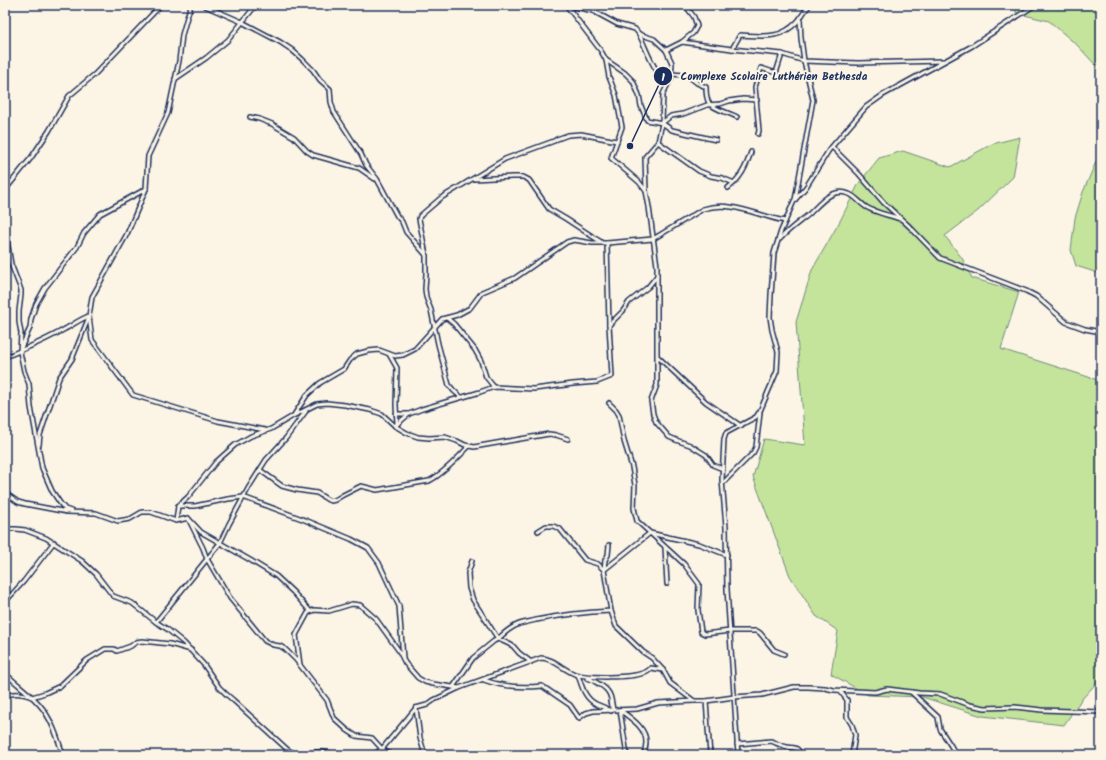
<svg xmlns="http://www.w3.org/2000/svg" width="1106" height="760" font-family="Kalam,sans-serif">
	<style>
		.green { fill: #c4e39b; stroke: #70897c }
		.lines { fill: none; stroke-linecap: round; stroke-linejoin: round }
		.minor-casing { stroke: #1b2f5e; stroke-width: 6 }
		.minor { stroke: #fcf5e5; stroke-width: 3 }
		.leader { fill: none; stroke: #1b2f5e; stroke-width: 1.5 }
		.callout-dot { fill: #1b2f5e; stroke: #fcf5e5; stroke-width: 1.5 }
		.mark-label { font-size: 12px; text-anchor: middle; font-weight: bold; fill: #fff }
		.callout-label { font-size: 11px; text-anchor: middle; font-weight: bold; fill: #1b2f5e; stroke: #fcf5e5; stroke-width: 4; stroke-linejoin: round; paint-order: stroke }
	</style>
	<rect width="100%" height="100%" fill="#fcf5e5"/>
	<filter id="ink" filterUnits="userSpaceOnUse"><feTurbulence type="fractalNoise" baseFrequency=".025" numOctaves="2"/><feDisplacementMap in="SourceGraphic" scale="8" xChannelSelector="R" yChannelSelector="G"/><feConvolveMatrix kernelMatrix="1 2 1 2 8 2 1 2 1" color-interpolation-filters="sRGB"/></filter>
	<g filter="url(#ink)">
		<g class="green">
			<polygon points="1016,5 1101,5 1101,71 1078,46 1049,21 1016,13"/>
			<polygon points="1020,137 1013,177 979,210 945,236 962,258 972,278 1019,292 1001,349 1101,381 1101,678 1081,700 1064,725 982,716 922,697 868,695 831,674 838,631 816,616 790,576 753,477 764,439 805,445 796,322 812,270 840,221 859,183 879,158 903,151 950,167 992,144"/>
			<polygon points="1101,150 1101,274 1076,266 1071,250 1075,218 1083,192"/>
		</g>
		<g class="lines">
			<defs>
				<g id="minor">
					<polyline points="191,5 187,17 182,35 179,61 168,113 148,156 146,189 127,234 92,297 89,316 92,340 133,395 218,421 265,430"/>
					<polyline points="203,5 242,22 280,42 292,50 302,59 313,70 320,80 330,89 331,102 334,112 361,154 366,165 377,179 397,216 402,222 406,232 426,255"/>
					<polyline points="566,5 601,51 606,60 625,73 633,81 639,95 641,106 647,120 662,123 658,142 645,157 646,191 649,207 657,266 657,385 651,401 653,414 656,422 669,437 676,440 690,445 706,455 713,465 723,469"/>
					<polyline points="566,5 593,11 617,24 635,29 639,34 654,39 666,50 682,42 732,49 782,54 804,61 858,63 944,61"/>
					<path d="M639,34C645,46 649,59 657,71L671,74L685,75L692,79L697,83L706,87C706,92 706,98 709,103C713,109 730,113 737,117"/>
					<polyline points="682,42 693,33 697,26 694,17 685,5"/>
					<path d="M732,49L740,35C762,36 780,40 797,22C803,16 803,11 810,5"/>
					<polyline points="666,50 672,63 671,78 663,94 662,123 671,116 683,114 707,105 720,104 729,101 743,99 757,100"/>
					<polyline points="606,60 609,77 616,95 622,127 617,141"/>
					<polyline points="175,79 206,58 228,40 256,5"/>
					<polyline points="250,117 259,119 272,124 294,137 307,151 313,155 359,168 375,179"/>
					<polyline points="662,123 672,130 716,140"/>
					<polyline points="758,134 759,131 755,87 761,68 776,73 782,54"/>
					<polyline points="658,142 699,171 711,176 722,178 734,183"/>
					<polyline points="832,147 859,174 884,203 910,227 940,258 1026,291 1036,296 1066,322 1085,329 1101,332"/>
					<polyline points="474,179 512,177 523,177 529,180 549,209 566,219 601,242"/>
					<path d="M728,188C741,178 746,167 751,152"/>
					<polyline points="5,190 31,158 49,131 69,96 95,74 161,5"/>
					<polyline points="795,200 813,100 804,61 801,38 800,19"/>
					<polyline points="5,228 11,264 21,290 21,295 19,311 19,322 21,333 20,352 24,371 29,384 31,407 42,468 52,491 60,503 65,509 71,511"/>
					<path d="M780,239C788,230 798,223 808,215C818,206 832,186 849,194C855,196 860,203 866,207C876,213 889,215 900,219"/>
					<polyline points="447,318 454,324 475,350 481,361 486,377 494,387"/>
					<polyline points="609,325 623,311 629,302 648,287 657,276"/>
					<polyline points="21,348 30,328 31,319 36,304 45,288 77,247 84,233 100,214 146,189"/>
					<polyline points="389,354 397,368 396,405 397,424"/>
					<path d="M5,357C25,349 46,340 65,329C73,325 80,319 89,316"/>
					<polyline points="658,357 706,402 741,426"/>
					<polyline points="461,397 454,391 449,385 438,344 431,310 426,297 425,289 426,274 426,255 421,229 419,219 420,216 441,198 505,159 554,141 557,139 568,135 581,134 617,141 611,158 639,182 646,191"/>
					<polyline points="609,403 616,410 619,415 624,441 632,467 635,485 634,508 637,521 684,564 699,584 698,610 701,632 705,634 730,631 757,631 760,633 774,650 784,654"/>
					<polyline points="396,414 408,414"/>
					<path d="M294,415L307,395L320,383L344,369L350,360L357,354L368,351L379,350L395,356L403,355L415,349L442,319L457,315L470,308L482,292L515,278L567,242L574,240L592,243H607L653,239L703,209C732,200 757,216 785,221"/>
					<polyline points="395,426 409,414 422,409 480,392 494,387 534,389 573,384 597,382 612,376 609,325 607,243"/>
					<polyline points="39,445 40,435 59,378 72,359 89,317"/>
					<path d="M260,470L282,486L297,490L317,493L328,500L331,501L335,500L343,495L361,486L377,490L429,481C443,474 458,458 469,446"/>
					<polyline points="723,483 753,453 756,447 760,413"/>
					<polyline points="5,493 18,502 25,504 67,512 96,513 118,521 130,519 142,512 151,512 176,521 178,506 188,497 216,462 235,445 251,436 271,429 293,416 317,404 327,403 345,405 370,410 382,414 395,426 407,433 418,437 429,438 445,437 457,441 465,445 474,447 549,434 556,435 568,439"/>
					<polyline points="178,506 195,506 228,499 243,497 305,520 351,539 368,548 379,563 399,606 403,658"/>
					<polyline points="188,518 203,548 207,559 230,598 265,641 273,645 280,646 285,649 296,660 327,700 334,718 347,730 356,736 372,738 382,749 391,755"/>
					<polyline points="176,521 188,518 201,532 250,560 276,576 293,592 310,611"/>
					<path d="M5,529H16L25,530L46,538L82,561L96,574L113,596L132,603L156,622L167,629L184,643L204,665L219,687L226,694L233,700L288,750C301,758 306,752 320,752C326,752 331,753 336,755"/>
					<polyline points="538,531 546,526 553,526 560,529 585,560 598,564 604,570"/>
					<polyline points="609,545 608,555 605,560 604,570 611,611 616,626 643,652 652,658 663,670 670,683 694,701 706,701 734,697 762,695 794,687 808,687 825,688 834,690 875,692 887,689 919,693 940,694 970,705 985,708 1015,707 1042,710 1101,712"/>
					<polyline points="665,547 667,584"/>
					<path d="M472,561L468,573L469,588L473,600L498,639C503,634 509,629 515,626C522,622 530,622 536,620C561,615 586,612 611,611"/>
					<polyline points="604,570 650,533 699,544 727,555"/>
					<polyline points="5,602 24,581 54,542"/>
					<polyline points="156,622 220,543 229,524 249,487 266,460 286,438 306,411"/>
					<polyline points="300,665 296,635 308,613 314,610 329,611 352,604 360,605 376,619 399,651 405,663 418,678 425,682 433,684 459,688"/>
					<path d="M5,673C17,685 33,695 43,709C53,723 58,739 63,755"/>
					<path d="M578,675C582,686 584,698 596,704C601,706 606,708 611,711"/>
					<path d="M587,678C592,679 595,682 599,684C611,691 611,697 613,710L610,702"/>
					<path d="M484,680C503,687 522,688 542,686L545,688L570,705L579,718L586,713L593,711L637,709L658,703L694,701"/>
					<polyline points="453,687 473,658 494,641 498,639 507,643 513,646 519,653 531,662"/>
					<polyline points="840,691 847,700 847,717 852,725 855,735 852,755"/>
					<polyline points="911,692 938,717 940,729 951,746 956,755"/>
					<path d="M5,697C13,691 24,694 32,697L45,693L60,686L87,660L105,649H114L117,651L131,646L136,642L142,641L170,644L191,650"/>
					<polyline points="706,701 710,755"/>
					<path d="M620,710C630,718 646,727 646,742C646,747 644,750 645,755"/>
					<polyline points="620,710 627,755"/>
					<path d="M737,744L771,741C777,743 781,746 787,747C791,748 794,747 797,749C800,751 800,752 801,755"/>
					<polyline points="373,755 382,749 416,708"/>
					<path d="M425,755L420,738L416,708L427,705L434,700L459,688L541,658C553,658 564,670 575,674C587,678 631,678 643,673C646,672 649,670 651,668L663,670"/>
					<polyline points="738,755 727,589 726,527 722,480 724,439 726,433 756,417 760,411 777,371 778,352 772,330 770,317 771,295 774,253 781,231 794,201 806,187 829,150 866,107 883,95 972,46 1035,5"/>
				</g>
			</defs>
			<use href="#minor" class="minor-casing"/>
			<use href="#minor" class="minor"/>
		</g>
	</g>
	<path class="leader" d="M630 146L663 76"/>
	<g class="callout-dot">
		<circle cx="630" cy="146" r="4"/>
		<circle cx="663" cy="76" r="10"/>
	</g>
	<g class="mark-label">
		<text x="663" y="81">1</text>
	</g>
	<g class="callout-label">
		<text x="774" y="80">Complexe Scolaire Luthérien Bethesda</text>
	</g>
	<rect width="1106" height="760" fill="none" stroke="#fcf5e5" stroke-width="20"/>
	<rect x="10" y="10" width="1086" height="740" fill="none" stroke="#1b2f5e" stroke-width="1.5" filter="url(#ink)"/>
</svg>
